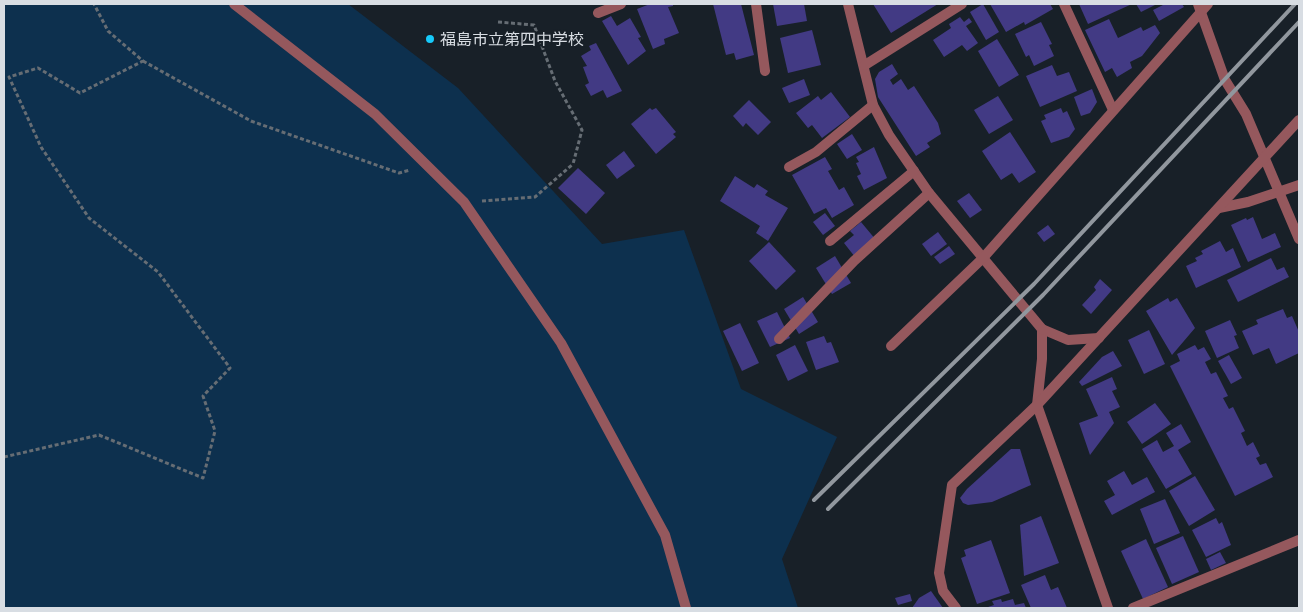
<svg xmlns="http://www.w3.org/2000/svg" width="1303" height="612" font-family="'Varela Round','Noto Sans JP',sans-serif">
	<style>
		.green { fill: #0d304e }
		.building { fill: #423a84 }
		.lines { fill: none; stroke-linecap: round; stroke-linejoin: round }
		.path { stroke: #666d74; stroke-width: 3; stroke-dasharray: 4 2.5; stroke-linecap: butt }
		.street { stroke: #95585d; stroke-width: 10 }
		.rail { stroke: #91979e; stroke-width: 4 }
		.poi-dot { fill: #16cafb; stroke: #182028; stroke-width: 2 }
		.labels { text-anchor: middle; stroke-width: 4; stroke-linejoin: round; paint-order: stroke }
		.poi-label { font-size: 16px; fill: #d8dde3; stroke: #182028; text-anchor: start }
	</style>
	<rect width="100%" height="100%" fill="#182028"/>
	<polygon class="green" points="4,4 348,4 458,88 602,244 684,230 741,389 837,437 782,559 798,608 4,608"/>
	<g class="building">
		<polygon points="650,4 673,4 673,6 668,7 679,33 664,39 665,44 653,49 637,9"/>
		<polygon points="713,4 741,4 754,55 736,60 734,53 726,55"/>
		<polygon points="773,4 804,4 807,21 777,26"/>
		<polygon points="873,4 938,4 891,33"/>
		<polygon points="983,4 999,32 986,40 970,12"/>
		<polygon points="990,4 1050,4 1053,9 1025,25 1024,22 1006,32"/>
		<polygon points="1079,4 1132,4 1088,24"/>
		<polygon points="1136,4 1157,4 1141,12"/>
		<polygon points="1165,4 1182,4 1184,7 1159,21 1153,10"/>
		<polygon points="611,16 617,26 630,18 641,37 638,38 646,51 628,65 602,21"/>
		<polygon points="960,17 964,22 969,18 972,22 966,26 978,43 967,51 962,45 944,57 933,40 951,28 949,24"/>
		<polygon points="1109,19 1118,38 1141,27 1143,31 1155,25 1160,33 1142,56 1130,62 1132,68 1117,77 1112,68 1105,72 1085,30"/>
		<polygon points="1041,22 1052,44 1049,45 1054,56 1034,66 1029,55 1026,57 1015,34"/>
		<polygon points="812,30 821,65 788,73 780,38"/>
		<polygon points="997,39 1019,75 999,87 978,51"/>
		<polygon points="596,43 622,91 607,98 603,90 591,96 585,85 589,83 583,67 587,66 581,56 591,50 589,46"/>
		<polygon points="892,64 898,74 890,80 893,85 901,79 908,90 914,86 938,123 941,134 927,143 930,147 916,156 878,97 875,79 879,72"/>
		<polygon points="1052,65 1057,76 1069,72 1077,91 1040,107 1026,76"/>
		<polygon points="804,79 810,95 789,103 782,88"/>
		<polygon points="1092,89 1097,102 1090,113 1081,116 1074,97"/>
		<polygon points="831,92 850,117 822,138 812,125 808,128 796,113 818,96 821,100"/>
		<polygon points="998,96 1013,120 989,134 974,110"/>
		<polygon points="749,100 771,122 758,135 746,123 743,127 733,116"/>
		<polygon points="650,108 652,110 656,108 676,132 673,134 676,137 656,154 631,124"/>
		<polygon points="1061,108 1063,113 1067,111 1075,129 1069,137 1051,143 1041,121 1046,119 1044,115"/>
		<polygon points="1010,132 1036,172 1019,183 1012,173 1001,180 982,151"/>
		<polygon points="852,134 862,150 847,159 837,144"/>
		<polygon points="874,147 887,178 864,190 857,176 861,174 856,163 859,162 856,157"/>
		<polygon points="624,151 635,166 617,179 606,165"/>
		<polygon points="825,157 832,169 828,171 839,190 844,187 854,205 832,218 826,208 814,214 792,175"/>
		<polygon points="578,168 605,193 586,214 558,188"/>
		<polygon points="735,176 754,188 757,184 768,191 765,195 788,208 768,241 756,233 760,226 720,201"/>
		<polygon points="969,193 982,210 970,218 957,201"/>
		<polygon points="825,213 835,226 823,235 813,222"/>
		<polygon points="1253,217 1262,239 1275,233 1281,247 1248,262 1231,225 1246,218 1247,220"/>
		<polygon points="861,222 876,240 855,257 844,243 854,235 850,231"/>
		<polygon points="1048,225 1055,234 1044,242 1037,233"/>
		<polygon points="938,232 947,244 931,256 922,244"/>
		<polygon points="1220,241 1226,252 1233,248 1241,267 1196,288 1186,266 1197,261 1195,258 1203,254 1201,251"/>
		<polygon points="769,242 796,271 776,290 749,261"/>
		<polygon points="949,246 955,254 940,264 934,257"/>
		<polygon points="835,256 851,283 832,294 816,268"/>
		<polygon points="1271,258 1277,270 1284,267 1289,277 1238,302 1227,280"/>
		<polygon points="1100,279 1112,290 1091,314 1082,305 1096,290 1094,287"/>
		<polygon points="803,297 818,322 799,334 784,309"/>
		<polygon points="1168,298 1170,302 1177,298 1195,328 1172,355 1146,311"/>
		<polygon points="1283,309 1287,318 1292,316 1299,332 1299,353 1276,364 1269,348 1253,355 1242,331 1258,324 1256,320"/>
		<polygon points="777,312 790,338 770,347 757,321"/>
		<polygon points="1230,320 1237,335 1234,336 1239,348 1217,358 1205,331"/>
		<polygon points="740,323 759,363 742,371 723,331"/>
		<polygon points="1149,330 1165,364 1144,374 1128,340"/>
		<polygon points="824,336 827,343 831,342 839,362 816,370 806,342"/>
		<polygon points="795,345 808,371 788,381 776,355"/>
		<polygon points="1195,345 1198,350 1204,347 1211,359 1205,362 1211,374 1216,372 1228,396 1223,398 1229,409 1233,407 1245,431 1241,433 1247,446 1253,442 1260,456 1256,458 1260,465 1266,463 1273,477 1235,496 1170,366 1180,361 1177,354"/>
		<polygon points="1113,351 1122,366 1082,386 1079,382 1102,357"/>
		<polygon points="1229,355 1242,378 1231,384 1218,361"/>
		<polygon points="1112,377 1117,389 1112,391 1120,407 1109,412 1114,423 1090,455 1079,423 1098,416 1086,389"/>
		<polygon points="1155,403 1171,424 1142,444 1127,422"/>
		<polygon points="1181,424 1191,442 1178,450 1192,474 1166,489 1142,449 1157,440 1163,452 1174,446 1166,433"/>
		<polygon points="1011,449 1020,449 1031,485 992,502 968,505 963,503 960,498 967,489"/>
		<polygon points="1124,471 1132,485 1147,477 1155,492 1112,515 1104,501 1115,495 1107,481"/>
		<polygon points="1195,476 1215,510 1189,526 1169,491"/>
		<polygon points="1165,499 1180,533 1154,544 1140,509"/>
		<polygon points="1041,516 1059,563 1024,576 1020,525"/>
		<polygon points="1216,518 1219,524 1222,522 1231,545 1206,557 1192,530"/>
		<polygon points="1183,536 1199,572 1172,584 1156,548"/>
		<polygon points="1146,539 1168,587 1143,599 1121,551"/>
		<polygon points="991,540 1010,593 977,604 961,558 966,556 964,550"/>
		<polygon points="1220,552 1226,563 1211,570 1206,559"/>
		<polygon points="1045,575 1051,590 1058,587 1067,608 1031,608 1021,585"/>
		<polygon points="931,591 943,608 912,608 919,598"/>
		<polygon points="910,594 912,601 898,605 895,598"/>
		<polygon points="1001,599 1002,602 1013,599 1015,605 1024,603 1026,608 985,608 994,605 992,601"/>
	</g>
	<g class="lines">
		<g class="path">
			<polyline points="498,22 534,25 555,81 582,130 573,164"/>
			<polyline points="143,61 251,121 399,173 410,170"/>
			<polyline points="482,201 535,197 573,164"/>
			<polyline points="4,457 99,435 203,478 215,431 203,396 230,368 158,272 89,218 41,147 9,77 38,68 80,93 143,61 108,31 94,4"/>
		</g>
		<g class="street">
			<polyline points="234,4 375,114 464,202 561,343 665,535 686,608"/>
			<polyline points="756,4 765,71"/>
			<polyline points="848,4 873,105 889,135 929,193 1042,329 1042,359 1037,405 1108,608"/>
			<polyline points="1064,4 1113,110"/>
			<polyline points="1198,4 1225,80 1246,114 1299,239"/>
			<polyline points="598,13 621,4"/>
			<polyline points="865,65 962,4"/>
			<polyline points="789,167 816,152 873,105"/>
			<polyline points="1219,208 1248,202 1299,185"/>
			<polyline points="830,241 914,171"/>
			<polyline points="1042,329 1068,340 1099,338"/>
			<polyline points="779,339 854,261 929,193"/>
			<polyline points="891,346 983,258 1208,4"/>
			<polyline points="956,608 943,591 939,573 952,485 1037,405 1299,120"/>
			<polyline points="1133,608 1299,540"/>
		</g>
		<g class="rail">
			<polyline points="814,500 1034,284 1295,4"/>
			<polyline points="828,509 1043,295 1299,22"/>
		</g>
	</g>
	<circle class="poi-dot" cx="430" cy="39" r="5"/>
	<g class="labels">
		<g class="poi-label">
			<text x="440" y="45">福島市立第四中学校</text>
		</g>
	</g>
	<rect width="1303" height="612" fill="none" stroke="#d8dde3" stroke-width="10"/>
</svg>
